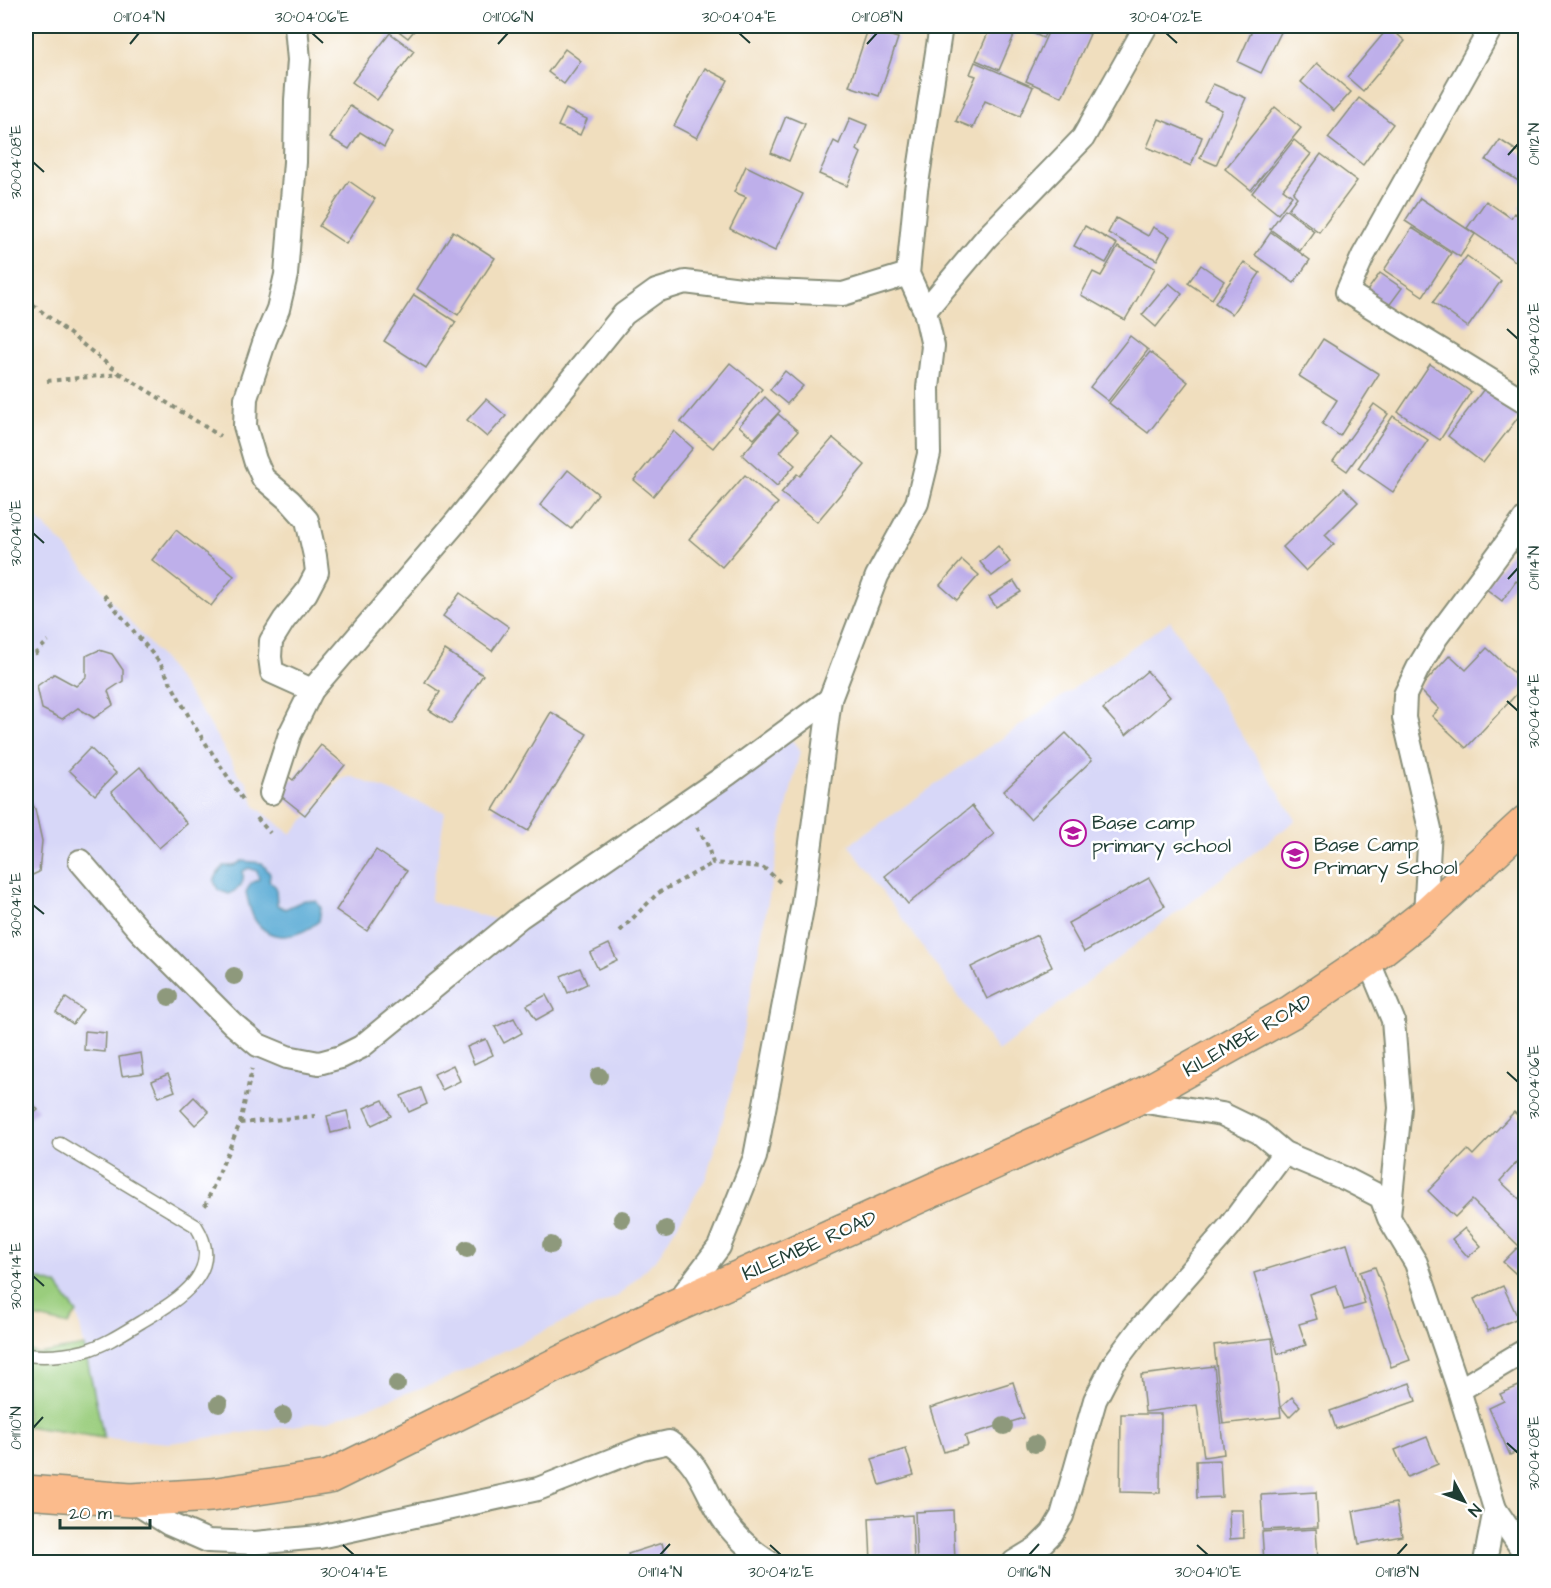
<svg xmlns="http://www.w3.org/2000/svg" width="1551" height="1588" font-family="'Architects Daughter',sans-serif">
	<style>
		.built { fill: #d7d7f8 }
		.green { fill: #9acd7d; stroke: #5c8558; stroke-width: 1.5 }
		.water { fill: #5aabd5; stroke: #3c7484; stroke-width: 1.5 }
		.building { fill: #beafea }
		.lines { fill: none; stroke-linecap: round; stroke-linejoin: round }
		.service-casing { stroke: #888e79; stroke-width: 15 }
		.minor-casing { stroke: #888e79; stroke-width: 26 }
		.primary-casing { stroke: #888e79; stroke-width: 36 }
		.path { stroke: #888e79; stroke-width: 4; stroke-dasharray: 4.5 4.5; stroke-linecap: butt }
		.service { stroke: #fff; stroke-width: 12 }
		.minor { stroke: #fff; stroke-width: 22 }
		.primary { stroke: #fbbb8c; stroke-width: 33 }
		.tree { fill: #8e997c }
		.ticks { fill: none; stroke: #1f3d34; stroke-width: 2 }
		.labels { text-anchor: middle; stroke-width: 5; stroke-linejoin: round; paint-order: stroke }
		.poi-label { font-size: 20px; fill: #1f3d34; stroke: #fff; text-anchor: start }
		.street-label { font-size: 20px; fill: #1f3d34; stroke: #fff }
		.neatline { fill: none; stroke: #1f3d34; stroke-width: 2 }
		.ticks-label { font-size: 15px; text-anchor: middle; fill: #1f3d34 }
	</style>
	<rect width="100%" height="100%" fill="#fff"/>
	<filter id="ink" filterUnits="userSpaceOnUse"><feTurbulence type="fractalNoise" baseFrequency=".0167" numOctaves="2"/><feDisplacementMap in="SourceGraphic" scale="12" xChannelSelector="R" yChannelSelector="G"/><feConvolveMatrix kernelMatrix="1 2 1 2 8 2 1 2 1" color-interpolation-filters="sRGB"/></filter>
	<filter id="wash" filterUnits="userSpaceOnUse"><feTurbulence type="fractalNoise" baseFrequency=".008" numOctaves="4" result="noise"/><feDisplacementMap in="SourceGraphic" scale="24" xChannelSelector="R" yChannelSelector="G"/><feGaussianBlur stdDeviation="1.35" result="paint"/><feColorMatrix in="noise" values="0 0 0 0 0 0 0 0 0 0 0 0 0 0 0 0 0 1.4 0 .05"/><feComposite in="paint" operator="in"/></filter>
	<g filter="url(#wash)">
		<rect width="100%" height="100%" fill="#f0debe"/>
		<g class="built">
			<polygon points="26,508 63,544 166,663 206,718 239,775 247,782 255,806 291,834 341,779 350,776 445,812 430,902 517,925 777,738 793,741 800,751 781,833 733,1085 706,1178 658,1257 618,1296 443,1380 328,1421 170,1443 104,1438 77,1313 57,1285 26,1275"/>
			<polygon points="1170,621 1296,820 998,1051 849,845"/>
		</g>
		<g class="green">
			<polygon points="26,1275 57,1285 77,1313 68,1325 26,1315"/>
			<polygon points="84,1346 104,1438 26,1426 26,1349 38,1354"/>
		</g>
		<path class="water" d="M242,861L262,863L270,874L269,881L276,887L277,905L285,909L305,900L316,901L321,908L319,921C300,937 272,945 255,920C250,912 248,901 246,892L251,883L259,879L257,871L249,868L243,871C245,884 240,888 229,894L218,890L214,881L218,873L224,866H233Z"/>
		<g id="blocks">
			<g class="building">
				<polygon points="392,26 418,26 408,38"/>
				<polygon points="991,26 1049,26 1043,38 1018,26 999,70 976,60"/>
				<polygon points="1051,26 1071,26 1090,34 1062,97 1026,81"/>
				<polygon points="1254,26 1284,26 1261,73 1238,62"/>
				<polygon points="1389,27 1405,41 1363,91 1347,77"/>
				<polygon points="868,29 898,38 879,96 849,86"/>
				<polygon points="390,33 414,51 377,100 352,82"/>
				<polygon points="565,49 581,61 564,84 548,72"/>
				<polygon points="975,62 1033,87 1020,116 985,101 973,128 956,121 976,76 970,74"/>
				<polygon points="1317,63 1351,92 1334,111 1301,82"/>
				<polygon points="705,68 728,80 697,138 674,126"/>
				<polygon points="1213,84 1246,98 1216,165 1200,158 1222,110 1204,102"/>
				<polygon points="1359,98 1393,124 1363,165 1328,138"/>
				<polygon points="350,106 392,132 384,147 360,132 349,149 330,138"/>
				<polygon points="1275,107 1301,128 1251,190 1225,169"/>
				<polygon points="566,109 587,119 580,135 558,126"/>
				<polygon points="786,116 805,124 789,161 771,153"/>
				<polygon points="850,118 867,125 857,150 861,153 847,186 819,174 834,141 839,144"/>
				<polygon points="1159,119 1202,137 1191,166 1147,147"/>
				<polygon points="1294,140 1311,154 1283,189 1292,196 1278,214 1252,193"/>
				<polygon points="1500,140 1526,157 1526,186 1486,160"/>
				<polygon points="1321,154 1357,181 1319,232 1288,209 1297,197 1293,193"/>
				<polygon points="746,166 803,194 775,251 730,229 746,197 734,192"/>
				<polygon points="349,181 375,199 346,244 319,226"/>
				<polygon points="1420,198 1475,234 1460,257 1405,221"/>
				<polygon points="1526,199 1526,213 1519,208"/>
				<polygon points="1486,201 1511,218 1514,213 1526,221 1526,253 1518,263 1467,228"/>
				<polygon points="1285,209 1314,231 1300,251 1270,229"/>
				<polygon points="1116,218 1148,236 1153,227 1170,236 1157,260 1108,233"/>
				<polygon points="1085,226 1117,244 1106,263 1074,246"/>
				<polygon points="1412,228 1451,253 1423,296 1384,270"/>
				<polygon points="453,231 495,258 458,315 417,289"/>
				<polygon points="1271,232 1310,260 1294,283 1255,255"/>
				<polygon points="1118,247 1155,268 1125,320 1081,295 1093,272 1101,276"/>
				<polygon points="1467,256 1501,281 1468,327 1433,302"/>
				<polygon points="1244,262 1260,273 1232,314 1215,303"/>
				<polygon points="1201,265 1224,281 1212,299 1188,283"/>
				<polygon points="1380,273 1402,288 1388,307 1367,291"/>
				<polygon points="1169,283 1182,294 1156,327 1142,315"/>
				<polygon points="414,295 456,322 426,368 384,341"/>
				<polygon points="1130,336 1148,350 1108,401 1090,387"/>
				<polygon points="1323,339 1379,374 1340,436 1322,424 1337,400 1299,376"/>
				<polygon points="1150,352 1188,382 1148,433 1109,403"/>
				<polygon points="730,363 762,389 713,448 681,422"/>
				<polygon points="1430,364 1471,392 1440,440 1398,412"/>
				<polygon points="785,371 803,386 787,404 770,390"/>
				<polygon points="1487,385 1523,411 1483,463 1448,436"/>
				<polygon points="765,397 780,411 754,439 739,426"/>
				<polygon points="486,399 506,416 487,437 467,420"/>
				<polygon points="1374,404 1388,414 1347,471 1333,461"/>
				<polygon points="778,414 798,431 780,452 795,465 777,486 742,455"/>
				<polygon points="1393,416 1428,440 1393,492 1358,468"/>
				<polygon points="674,431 693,448 653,496 634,480"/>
				<polygon points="833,438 865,465 817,522 781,493 797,474 800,476"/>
				<polygon points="568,470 598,494 571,529 540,505"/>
				<polygon points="745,475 778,503 722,567 689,539"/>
				<polygon points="1344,488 1358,502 1325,535 1334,544 1306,571 1283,547"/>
				<polygon points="176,530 234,576 211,606 152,560"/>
				<polygon points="998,546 1010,562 992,576 980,562"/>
				<polygon points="1512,550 1526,559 1526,588 1516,581 1502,601 1485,588"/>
				<polygon points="962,560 979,575 957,600 940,585"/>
				<polygon points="1014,581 1021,592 996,607 989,597"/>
				<polygon points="460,593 509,627 492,651 443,616"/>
				<polygon points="1487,648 1526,684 1466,748 1432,716 1439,709 1419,689 1450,655 1466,670"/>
				<polygon points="99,650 112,654 123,670 123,681 108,691 113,705 94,718 78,708 62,719 42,709 37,686 54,674 76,686 86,677 86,656"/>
				<polygon points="445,650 483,675 451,724 429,710 440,692 425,682"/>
				<polygon points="1147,671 1170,697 1126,735 1103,709"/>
				<polygon points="551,712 587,734 528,831 493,810"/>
				<polygon points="1066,733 1092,760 1030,819 1004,791"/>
				<polygon points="321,745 345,765 305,815 276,792 289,777 293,780"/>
				<polygon points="90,748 116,773 95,795 69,770"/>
				<polygon points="140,767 187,824 159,848 111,792"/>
				<polygon points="26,792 35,809 42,841 39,872 26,878"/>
				<polygon points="972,806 994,834 908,904 885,876"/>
				<polygon points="376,850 407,871 367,931 336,910"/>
				<polygon points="1149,878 1165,906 1084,952 1068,923"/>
				<polygon points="1037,935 1052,967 987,999 971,967"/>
				<polygon points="609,944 617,960 598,969 590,953"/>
				<polygon points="580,968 587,984 568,993 561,976"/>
				<polygon points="546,995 554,1010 536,1020 527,1005"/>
				<polygon points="66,998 83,1010 73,1024 56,1012"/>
				<polygon points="514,1018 522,1033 504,1043 495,1027"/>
				<polygon points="85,1031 106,1033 105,1052 84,1050"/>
				<polygon points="486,1039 493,1055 474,1064 467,1047"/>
				<polygon points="141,1053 144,1073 122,1076 119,1057"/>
				<polygon points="453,1065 460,1081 442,1090 434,1074"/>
				<polygon points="168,1074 175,1091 159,1097 152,1081"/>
				<polygon points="421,1088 427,1104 409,1112 401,1096"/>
				<polygon points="26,1095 38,1110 26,1120"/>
				<polygon points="194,1097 209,1112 195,1125 181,1110"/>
				<polygon points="383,1100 391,1116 372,1125 364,1108"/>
				<polygon points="347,1111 351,1128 331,1133 327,1116"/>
				<polygon points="1514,1112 1526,1123 1526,1162 1521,1158 1500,1181 1526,1205 1526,1245 1522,1249 1472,1200 1455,1217 1428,1191 1468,1150 1473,1155"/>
				<polygon points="1465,1228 1481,1246 1468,1257 1452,1239"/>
				<polygon points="1347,1244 1365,1304 1344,1310 1336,1285 1309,1294 1317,1319 1299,1324 1306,1345 1278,1354 1254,1273"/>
				<polygon points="1517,1248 1522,1253 1526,1250 1526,1283 1503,1262"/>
				<polygon points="1375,1267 1410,1360 1391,1367 1360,1272"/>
				<polygon points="1503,1286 1518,1318 1488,1331 1474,1299"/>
				<polygon points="1272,1338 1281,1417 1223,1424 1214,1345"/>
				<polygon points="1214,1366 1224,1454 1204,1457 1197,1405 1145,1412 1141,1375"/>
				<polygon points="1013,1382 1024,1418 965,1436 968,1445 944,1452 930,1408"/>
				<polygon points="1410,1383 1416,1401 1336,1429 1330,1411"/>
				<polygon points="1526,1383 1526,1448 1510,1455 1489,1408 1504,1401 1500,1394"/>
				<polygon points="1292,1397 1300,1406 1289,1417 1281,1407"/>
				<polygon points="1121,1414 1161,1414 1160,1493 1120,1492"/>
				<polygon points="1427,1437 1438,1464 1407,1477 1395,1450"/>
				<polygon points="906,1449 914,1475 880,1485 872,1459"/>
				<polygon points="1220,1460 1222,1497 1197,1498 1196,1461"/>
				<polygon points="1316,1492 1318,1527 1263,1530 1261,1495"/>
				<polygon points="1396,1503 1402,1536 1359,1544 1353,1511"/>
				<polygon points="953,1510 955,1562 917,1562 915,1512"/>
				<polygon points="1229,1510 1243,1510 1244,1538 1230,1539"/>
				<polygon points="912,1515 914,1562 871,1562 869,1518"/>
				<polygon points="1316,1529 1318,1558 1323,1558 1324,1562 1264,1562 1262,1532"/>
				<polygon points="662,1543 667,1562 631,1562 628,1554"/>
				<rect x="853" y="1560" width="16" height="2"/>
			</g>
		</g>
	</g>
	<g filter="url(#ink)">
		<use href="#blocks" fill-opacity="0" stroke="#888e79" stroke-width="1.5"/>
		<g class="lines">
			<defs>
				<path id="service" d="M26,1355C46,1357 64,1356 84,1351C105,1345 123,1333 141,1322C176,1301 226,1273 196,1226L60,1144"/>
				<g id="minor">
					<polyline points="296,26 299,60 296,100 295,162 286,275 278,309 265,340 246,398 245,426 255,460 263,478 290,501 307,520 315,556 317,572 306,593 284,620 271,641 270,657 272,672 312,690"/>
					<polyline points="1492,26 1363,256 1347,292 1526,402"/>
					<polyline points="925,311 987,237 1083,138 1146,26"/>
					<polyline points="271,793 290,734 312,690 456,522 624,314 656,291 685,282 749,290 843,294 908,274"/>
					<polyline points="80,861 140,931 233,1024 258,1045 287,1057 319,1063 341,1057 361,1047 520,917 728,774 830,699"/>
					<polyline points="1425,915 1430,829 1404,718 1405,695 1418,668 1436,638 1526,517"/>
					<polyline points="1368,960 1393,1020 1400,1108 1389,1216"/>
					<polyline points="1133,1100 1222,1114 1259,1132 1284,1153 1346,1179 1381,1197 1389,1218 1416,1263 1459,1390 1495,1509 1485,1562"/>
					<polyline points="676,1304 719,1247 755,1157 803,903 830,699 877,576 917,503 929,454 928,388 933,346 925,311 908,274 916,190 941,26"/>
					<polyline points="1459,1390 1526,1350"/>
					<path d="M131,1500L169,1524L208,1541L255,1543L319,1537L538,1489L642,1448L669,1442C701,1464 703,1487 722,1517C732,1533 753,1553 769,1562"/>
					<polyline points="1495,1509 1526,1555"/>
					<polyline points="1014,1562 1037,1548 1052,1533 1062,1516 1095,1400 1114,1363 1139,1330 1229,1227 1284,1153"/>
				</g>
				<polyline id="primary" points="26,1492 131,1500 211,1495 329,1477 675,1306 1133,1100 1291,1012 1368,960 1425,915 1526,822"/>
			</defs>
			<use href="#service" class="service-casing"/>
			<use href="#minor" class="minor-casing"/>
			<use href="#primary" class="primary-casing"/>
			<g class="path">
				<polyline points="26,299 120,374"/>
				<polyline points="47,381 121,374 220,436"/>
				<polyline points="104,595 160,663 193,724 245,803"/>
				<polyline points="26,656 36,653 48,641"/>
				<polyline points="257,818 270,833"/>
				<polyline points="697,827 707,844 713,863 763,867 780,882"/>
				<polyline points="620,931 658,893 713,863"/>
				<polyline points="240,1123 315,1116"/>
				<polyline points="205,1206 240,1123 252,1069"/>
			</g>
			<use href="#service" class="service"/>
			<use href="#minor" class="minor"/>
			<use href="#primary" class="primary"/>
		</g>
		<g class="tree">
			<circle cx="234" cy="976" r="9"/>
			<circle cx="169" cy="997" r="9"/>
			<circle cx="599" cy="1076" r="9"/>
			<circle cx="622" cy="1219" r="9"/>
			<circle cx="666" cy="1229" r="9"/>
			<circle cx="551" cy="1245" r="9"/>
			<circle cx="467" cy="1249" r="9"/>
			<circle cx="397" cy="1384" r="9"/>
			<circle cx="219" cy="1404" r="9"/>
			<circle cx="283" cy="1415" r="9"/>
			<circle cx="1004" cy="1426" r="9"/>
			<circle cx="1035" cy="1444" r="9"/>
		</g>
	</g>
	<path class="ticks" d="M312,33L323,43M739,33L750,43M1166,33L1177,43M130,44L139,33M498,44L508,33M867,44L877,33M1508,155L1518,144M33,162L44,172M1507,329L1518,339M33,533L44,543M1508,579L1518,568M1507,701L1518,711M33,905L44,914M1507,1072L1518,1082M33,1276L44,1286M33,1428L43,1417M1507,1443L1518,1453M343,1545L354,1555M770,1545L781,1555M1197,1545L1208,1555M660,1555L670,1544M1029,1555L1039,1544M1397,1555L1407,1544"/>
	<defs>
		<symbol id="school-ring" viewBox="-11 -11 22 22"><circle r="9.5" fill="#fff" stroke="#b5179e" stroke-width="1.5"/><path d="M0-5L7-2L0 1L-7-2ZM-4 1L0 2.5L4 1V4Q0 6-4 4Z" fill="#b5179e"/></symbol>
	</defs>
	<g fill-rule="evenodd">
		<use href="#school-ring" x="1058" y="818" width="30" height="30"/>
		<use href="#school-ring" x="1280" y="840" width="30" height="30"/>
	</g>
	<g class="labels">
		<g class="poi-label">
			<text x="1092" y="829">Base camp<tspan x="1092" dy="23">primary school</tspan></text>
			<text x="1314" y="851">Base Camp<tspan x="1314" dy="23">Primary School</tspan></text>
		</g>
		<g class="street-label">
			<text transform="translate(1247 1035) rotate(-30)" y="7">KILEMBE ROAD</text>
			<text transform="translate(809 1245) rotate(-24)" y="7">KILEMBE ROAD</text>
		</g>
	</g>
	<rect width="1551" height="1588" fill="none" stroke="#fff" stroke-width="66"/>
	<g transform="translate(1464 1501) rotate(131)" stroke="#ffffff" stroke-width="4.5" paint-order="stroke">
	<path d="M0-4.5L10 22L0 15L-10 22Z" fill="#1f3d34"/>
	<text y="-9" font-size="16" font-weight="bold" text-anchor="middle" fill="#1f3d34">N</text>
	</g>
	<path d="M60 1519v9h90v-9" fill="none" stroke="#1f3d34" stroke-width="3"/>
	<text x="69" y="1519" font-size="18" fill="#1f3d34" stroke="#ffffff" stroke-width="4.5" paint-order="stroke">20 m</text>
	<rect x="33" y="33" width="1485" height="1522" class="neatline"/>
	<g class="ticks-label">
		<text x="139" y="22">0°11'04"N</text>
		<text x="312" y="22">30°04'06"E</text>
		<text x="508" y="22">0°11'06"N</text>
		<text x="739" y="22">30°04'04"E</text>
		<text x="877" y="22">0°11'08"N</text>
		<text x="1166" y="22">30°04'02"E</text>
		<text transform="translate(1534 144) rotate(-90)" y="5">0°11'12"N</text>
		<text transform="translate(16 162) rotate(-90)" y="5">30°04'08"E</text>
		<text transform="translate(1534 339) rotate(-90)" y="5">30°04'02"E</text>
		<text transform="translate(16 533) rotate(-90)" y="5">30°04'10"E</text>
		<text transform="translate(1534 568) rotate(-90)" y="5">0°11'14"N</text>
		<text transform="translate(1534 711) rotate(-90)" y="5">30°04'04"E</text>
		<text transform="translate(16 905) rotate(-90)" y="5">30°04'12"E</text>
		<text transform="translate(1534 1082) rotate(-90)" y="5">30°04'06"E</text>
		<text transform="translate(16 1276) rotate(-90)" y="5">30°04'14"E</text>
		<text transform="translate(16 1428) rotate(-90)" y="5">0°11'10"N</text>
		<text transform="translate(1534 1453) rotate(-90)" y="5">30°04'08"E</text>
		<text x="354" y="1577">30°04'14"E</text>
		<text x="660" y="1577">0°11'14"N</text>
		<text x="781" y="1577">30°04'12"E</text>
		<text x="1029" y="1577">0°11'16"N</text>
		<text x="1208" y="1577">30°04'10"E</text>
		<text x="1397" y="1577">0°11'18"N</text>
	</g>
</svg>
